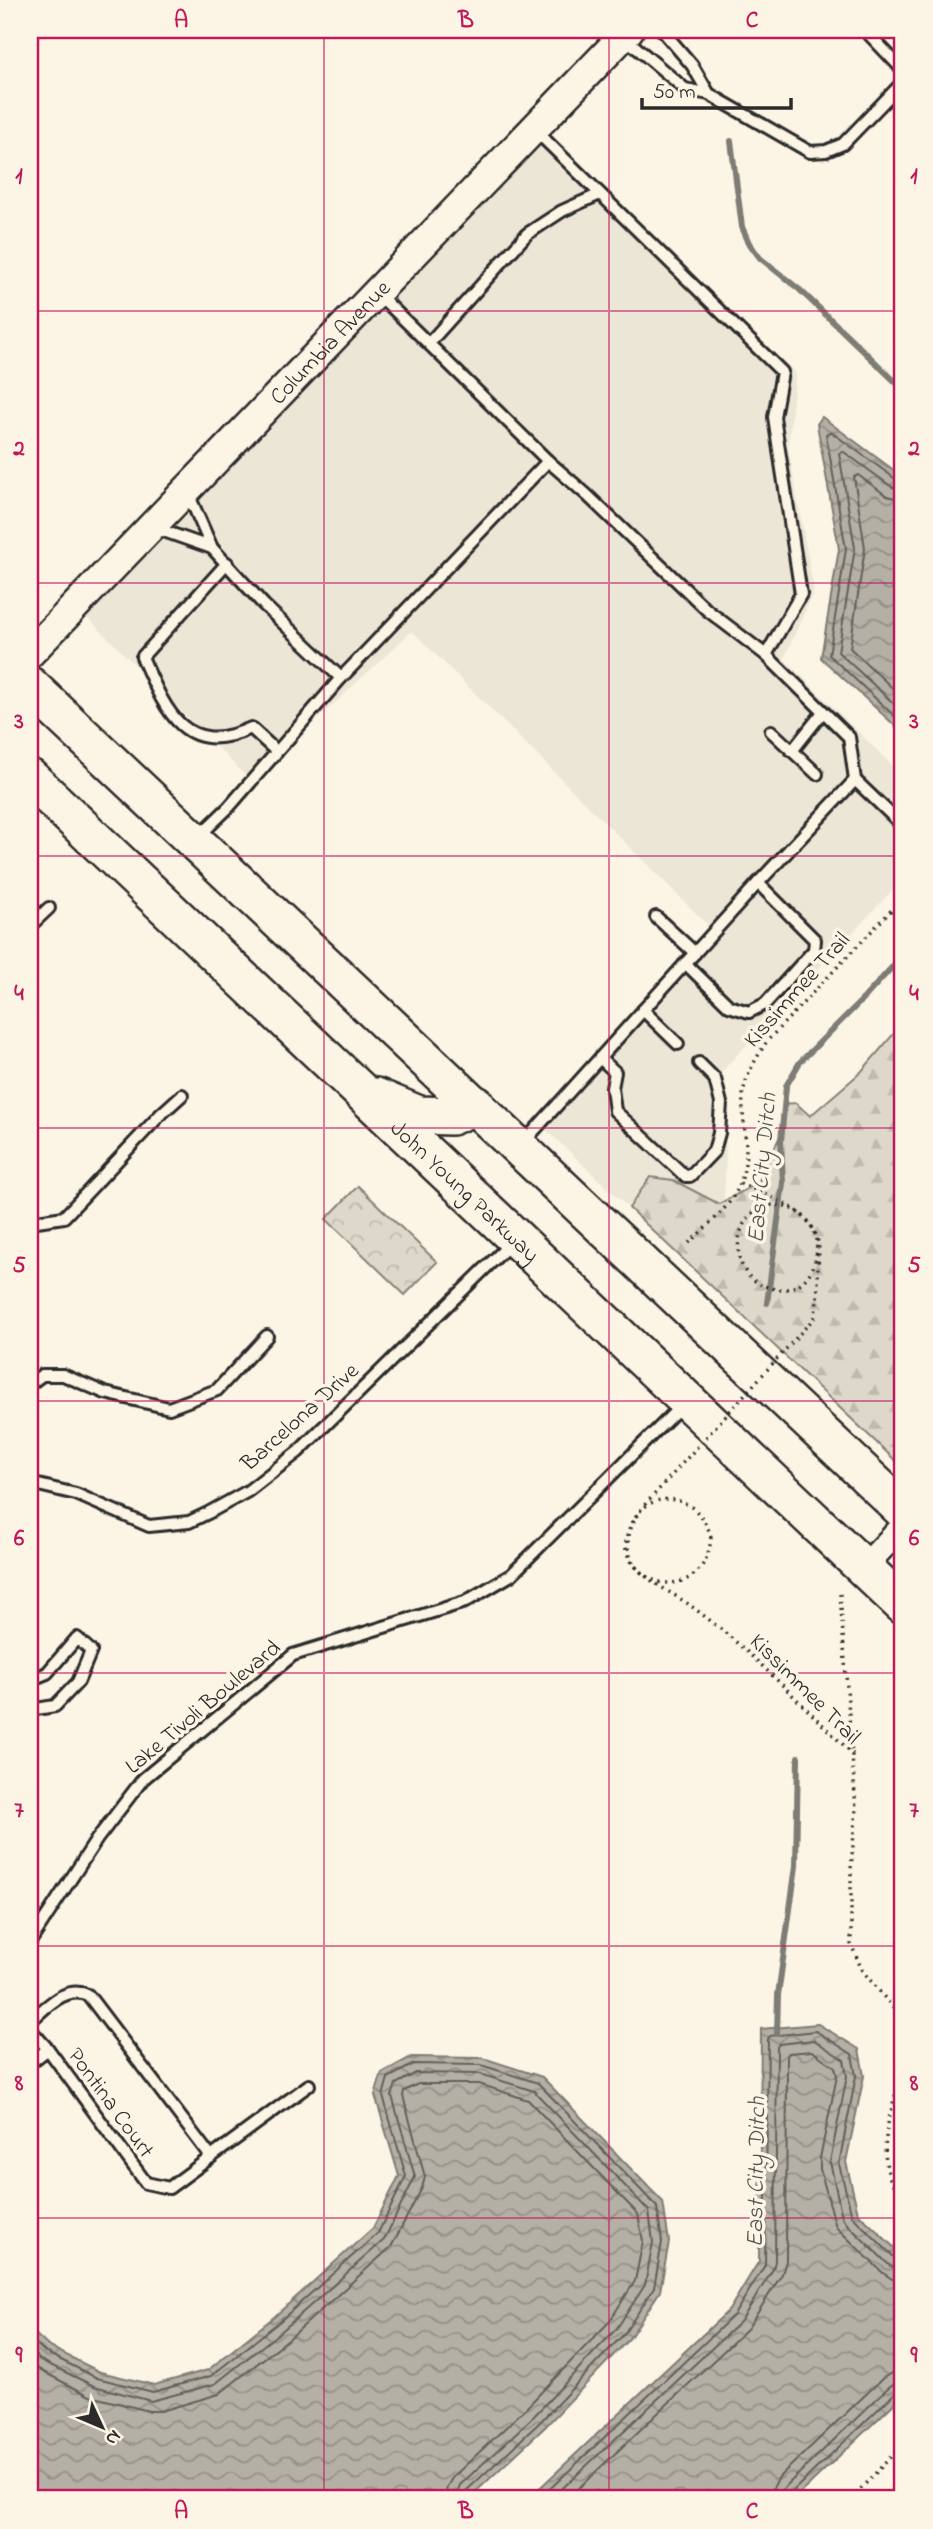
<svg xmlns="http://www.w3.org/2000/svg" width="933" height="2529" font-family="'Indie Flower',sans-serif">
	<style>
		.built { fill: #ece6d7 }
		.forest { fill: url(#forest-firs); stroke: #84827a; stroke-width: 2 }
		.park { fill: url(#park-crowns); stroke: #84827a; stroke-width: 2 }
		.water { fill: url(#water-waves); stroke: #7d7b74; stroke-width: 2 }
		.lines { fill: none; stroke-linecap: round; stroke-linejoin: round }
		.shore { stroke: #62605c; stroke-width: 2 }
		.stream { stroke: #7d7b74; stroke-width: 6 }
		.service-casing { stroke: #2b2b2b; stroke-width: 16 }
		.minor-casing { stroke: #2b2b2b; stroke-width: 28 }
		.tertiary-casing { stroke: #2b2b2b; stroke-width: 33 }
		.trunk-casing { stroke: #2b2b2b; stroke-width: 42 }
		.path { stroke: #2b2b2b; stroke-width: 3.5; stroke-dasharray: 2 5; stroke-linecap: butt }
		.service { stroke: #fcf5e5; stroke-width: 10 }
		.minor { stroke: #fcf5e5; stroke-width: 23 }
		.tertiary { stroke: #fcf5e5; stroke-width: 28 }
		.trunk { stroke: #fcf5e5; stroke-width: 37 }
		.path-bridge { stroke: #2b2b2b; stroke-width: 3.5; stroke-dasharray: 2 5; stroke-linecap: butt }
		.grid { fill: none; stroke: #c2185b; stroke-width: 2; stroke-opacity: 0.55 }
		.labels { text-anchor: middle; stroke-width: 7; stroke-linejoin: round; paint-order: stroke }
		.street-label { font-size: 23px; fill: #2b2b2b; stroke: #fcf5e5 }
		.water-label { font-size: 24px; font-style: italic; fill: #545350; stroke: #fcf5e5 }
		.neatline { fill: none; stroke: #c2185b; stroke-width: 2.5 }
		.grid-label { font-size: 23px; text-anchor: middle; font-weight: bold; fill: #c2185b }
	</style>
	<defs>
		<pattern id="forest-firs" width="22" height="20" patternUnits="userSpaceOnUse" patternTransform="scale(1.75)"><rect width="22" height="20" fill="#ded8ca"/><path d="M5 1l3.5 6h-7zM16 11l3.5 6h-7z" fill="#bfbaae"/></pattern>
		<pattern id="park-crowns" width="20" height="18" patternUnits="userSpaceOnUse" patternTransform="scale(1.75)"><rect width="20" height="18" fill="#ded8ca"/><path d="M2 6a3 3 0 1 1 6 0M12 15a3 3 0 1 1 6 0" fill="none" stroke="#bfbaae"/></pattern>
		<pattern id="water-waves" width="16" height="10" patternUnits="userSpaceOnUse" patternTransform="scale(1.75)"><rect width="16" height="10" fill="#b4b0a5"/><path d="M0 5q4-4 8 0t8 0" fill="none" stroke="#938f87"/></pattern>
	</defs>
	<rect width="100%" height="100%" fill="#fcf5e5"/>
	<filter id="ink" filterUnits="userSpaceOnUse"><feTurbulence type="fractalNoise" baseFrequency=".0143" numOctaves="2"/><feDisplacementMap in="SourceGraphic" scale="14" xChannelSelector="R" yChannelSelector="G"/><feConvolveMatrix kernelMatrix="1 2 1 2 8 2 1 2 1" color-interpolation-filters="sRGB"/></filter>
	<g filter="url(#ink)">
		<polygon class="built" points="543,137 796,373 788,446 814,591 784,659 903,776 903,879 722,1071 726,1155 724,1201 719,1204 651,1177 629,1208 540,1124 715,932 412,631 251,781 84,614"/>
		<polygon class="forest" points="903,1023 903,1452 895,1460 629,1208 650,1177 673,1180 719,1204 758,1183 780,1136 784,1104 796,1103 810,1116 861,1072"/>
		<polygon class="park" points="358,1186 437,1262 405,1295 326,1219"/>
		<g class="water">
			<polygon points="822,417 903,477 903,733 821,658 839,549 817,424"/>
			<polygon points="818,2024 859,2049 864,2076 846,2162 858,2213 903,2256 903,2395 794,2499 528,2499 729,2310 759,2261 761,2029"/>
			<polygon points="411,2057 483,2058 542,2077 663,2202 669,2242 660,2291 629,2339 545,2427 468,2499 30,2499 30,2329 48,2346 100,2372 154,2385 208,2370 274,2317 373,2228 399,2176 375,2095 382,2073"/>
		</g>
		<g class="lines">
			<g class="shore">
				<polyline points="903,481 897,480 831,432 826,434 846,549 829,655 903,724"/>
				<polyline points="903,490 892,487 844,452 839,453 855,548 838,652 903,712"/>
				<polyline points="903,500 887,496 858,475 854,477 865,548 850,648 903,698"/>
				<polyline points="30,2338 45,2352 97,2378 153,2392 211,2376 279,2322 378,2233 406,2176 383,2096 388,2078 414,2064 481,2065 538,2083 657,2207 662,2242 654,2288 624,2334 540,2422 466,2491 464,2499"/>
				<polyline points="30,2350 40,2360 94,2386 151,2401 215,2384 284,2329 384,2240 415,2177 392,2096 396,2084 416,2073 480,2074 534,2091 649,2211 653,2242 645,2285 617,2328 534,2416 460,2485 455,2499"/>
				<polyline points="30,2365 90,2396 149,2411 161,2411 219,2394 291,2337 391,2247 422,2188 425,2177 403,2096 404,2091 418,2084 479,2084 528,2100 638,2214 643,2241 635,2281 609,2322 526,2408 452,2478 447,2487 445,2499"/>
				<polyline points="539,2499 734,2315 765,2265 768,2039 770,2036 816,2031 852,2054 856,2076 839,2164 852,2216 896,2259 903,2261"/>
				<polyline points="551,2499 741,2321 773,2269 775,2261 777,2047 779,2044 814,2040 844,2060 847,2076 830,2162 842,2217 847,2224 890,2266 903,2270"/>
				<polyline points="567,2499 748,2328 782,2274 786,2261 787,2056 789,2053 812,2051 835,2067 837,2076 820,2158 820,2169 836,2227 883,2273 892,2279 903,2280"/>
				<polyline points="771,2499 773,2488 779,2477 883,2378 893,2372 903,2371"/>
				<polyline points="781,2499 782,2491 787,2485 890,2386 903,2381"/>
				<polyline points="790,2499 793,2491 896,2392 903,2390"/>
			</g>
			<g class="stream">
				<polyline points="731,141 742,227 749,243 760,258 800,290 903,389"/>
				<polyline points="767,1303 783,1183 781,1141 786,1086 800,1062 865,997 903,955"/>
				<polyline points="777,2034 778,1995 796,1866 798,1757"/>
			</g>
			<defs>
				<g id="service">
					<polyline points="662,30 692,65 709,94"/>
					<polyline points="865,30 903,70"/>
					<polyline points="625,38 685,89 709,94 810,152 826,151 843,144 903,82"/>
					<polyline points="534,129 782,372 774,417 801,594 766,655"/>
					<polyline points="377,293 548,461 587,495 707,610 766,655 849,737 855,780 758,883 523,1143"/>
					<polyline points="429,343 527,234 562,211 600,194"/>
					<polyline points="187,491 212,548 264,605 341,678"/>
					<polyline points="155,528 212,548"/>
					<path d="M227,563L142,657C165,709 184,759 251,728L276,751"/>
					<polyline points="771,731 817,774"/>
					<polyline points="792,751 823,712"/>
					<polyline points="855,780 903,826"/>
					<polyline points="197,838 229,807 341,678 548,461"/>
					<polyline points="656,917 695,953"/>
					<polyline points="30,926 49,908"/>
					<polyline points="685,963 729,1006 749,1012 765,1004 814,950 815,940 758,883"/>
					<polyline points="643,1010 678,1044"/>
					<polyline points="600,1058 615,1072 612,1088 615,1111 685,1176 690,1176 714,1151 719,1133 721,1103 715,1079 699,1063"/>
					<polyline points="30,1222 64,1217 161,1114 182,1095"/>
					<polyline points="30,1384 42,1375 63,1375 105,1393 169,1408 217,1390 267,1336"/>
					<polyline points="30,1483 76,1494 149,1526 189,1522 208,1513 248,1491 298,1452 511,1243"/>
					<polyline points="30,1680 47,1673 77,1638 91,1651 78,1682 55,1706 30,1710"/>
					<polyline points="30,1942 97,1839 143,1779 293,1655 465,1602 511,1575 683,1404"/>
					<path d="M30,2021C47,2007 65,1985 88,1995L211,2157"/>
					<polyline points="30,2029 48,2049 146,2183 169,2188 309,2085"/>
					<polyline points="30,2063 48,2049"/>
				</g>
				<polyline id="minor" points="864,1567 903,1526"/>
				<g id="tertiary">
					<path id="s1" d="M30,653L629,30"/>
				</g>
				<g id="trunk">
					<polyline points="30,686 903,1510"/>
					<path id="s2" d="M30,778L903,1605"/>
					<polyline points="376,1097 419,1115 451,1116 476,1105"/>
				</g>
			</defs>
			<use href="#service" class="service-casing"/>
			<use href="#minor" class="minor-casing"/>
			<use href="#tertiary" class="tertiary-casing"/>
			<use href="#trunk" class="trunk-casing"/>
			<g class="path">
				<path d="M740,1183C759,1192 795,1205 808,1221C827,1245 814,1293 777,1289C772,1289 766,1286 761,1285"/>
				<path d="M689,1243C707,1226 733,1205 741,1181C752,1146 741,1127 743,1095C745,1076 757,1057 767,1041L903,898"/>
				<path d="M711,1537C697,1486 635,1486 626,1541C621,1570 671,1591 691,1606C748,1647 801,1705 853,1754"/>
				<polyline points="840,1594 856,1809 851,1869 851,1944 862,1970 903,2020"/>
				<path d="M903,2068C894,2103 876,2145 891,2181C894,2187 899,2193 903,2199"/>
				<polyline points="851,2499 903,2444"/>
			</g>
			<use href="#service" class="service"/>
			<use href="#minor" class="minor"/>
			<use href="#tertiary" class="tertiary"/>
			<use href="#trunk" class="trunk"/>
			<path class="path-bridge" d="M711,1537C705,1619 589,1580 642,1508L814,1318C818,1302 818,1286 818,1269C818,1261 820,1250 818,1242C813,1217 785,1197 760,1208C736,1220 732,1256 748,1275C751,1279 757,1282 761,1285"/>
		</g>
	</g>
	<path class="grid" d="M324,30V2499M609,30V2499M30,311H903M30,583H903M30,856H903M30,1128H903M30,1401H903M30,1673H903M30,1946H903M30,2218H903"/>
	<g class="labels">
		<g class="street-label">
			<text dy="8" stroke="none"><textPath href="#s1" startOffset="432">Columbia Avenue</textPath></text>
			<text transform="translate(796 989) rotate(-48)" y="8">Kissimmee Trail</text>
			<text dy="8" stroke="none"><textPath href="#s2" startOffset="600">John Young Parkway</textPath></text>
			<text transform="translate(299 1416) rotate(-42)" y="8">Barcelona Drive</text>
			<text transform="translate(806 1688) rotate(45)" y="8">Kissimmee Trail</text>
			<text transform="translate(202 1706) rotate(-40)" y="8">Lake Tivoli Boulevard</text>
			<text transform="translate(112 2102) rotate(54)" y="8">Pontina Court</text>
		</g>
		<g class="water-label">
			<text transform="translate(761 1168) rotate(-85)" y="8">East City Ditch</text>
			<text transform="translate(755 2172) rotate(-89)" y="8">East City Ditch</text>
		</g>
	</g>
	<rect width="933" height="2529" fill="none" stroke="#fcf5e5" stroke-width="77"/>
	<g transform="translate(102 2427) rotate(134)" stroke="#fcf5e5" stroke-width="5" paint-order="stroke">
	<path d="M0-5L12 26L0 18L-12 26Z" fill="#2b2b2b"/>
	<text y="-10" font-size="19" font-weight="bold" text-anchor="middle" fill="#2b2b2b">N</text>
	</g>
	<path d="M642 98v10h149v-10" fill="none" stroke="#2b2b2b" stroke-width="3.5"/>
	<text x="653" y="98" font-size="21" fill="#2b2b2b" stroke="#fcf5e5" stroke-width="5" paint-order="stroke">50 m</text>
	<rect x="38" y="38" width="856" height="2452" class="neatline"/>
	<g class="grid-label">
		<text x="181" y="27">A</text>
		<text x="466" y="27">B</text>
		<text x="752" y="27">C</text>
		<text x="19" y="183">1</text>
		<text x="914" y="183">1</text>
		<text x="19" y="455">2</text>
		<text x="914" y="455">2</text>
		<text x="19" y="728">3</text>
		<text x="914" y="728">3</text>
		<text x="19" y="1000">4</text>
		<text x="914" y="1000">4</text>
		<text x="19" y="1272">5</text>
		<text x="914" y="1272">5</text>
		<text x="19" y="1545">6</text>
		<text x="914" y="1545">6</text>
		<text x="19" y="1817">7</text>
		<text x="914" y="1817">7</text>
		<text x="19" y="2090">8</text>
		<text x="914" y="2090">8</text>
		<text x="19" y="2362">9</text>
		<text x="914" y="2362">9</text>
		<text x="181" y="2518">A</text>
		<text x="466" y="2518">B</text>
		<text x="752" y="2518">C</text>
	</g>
</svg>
